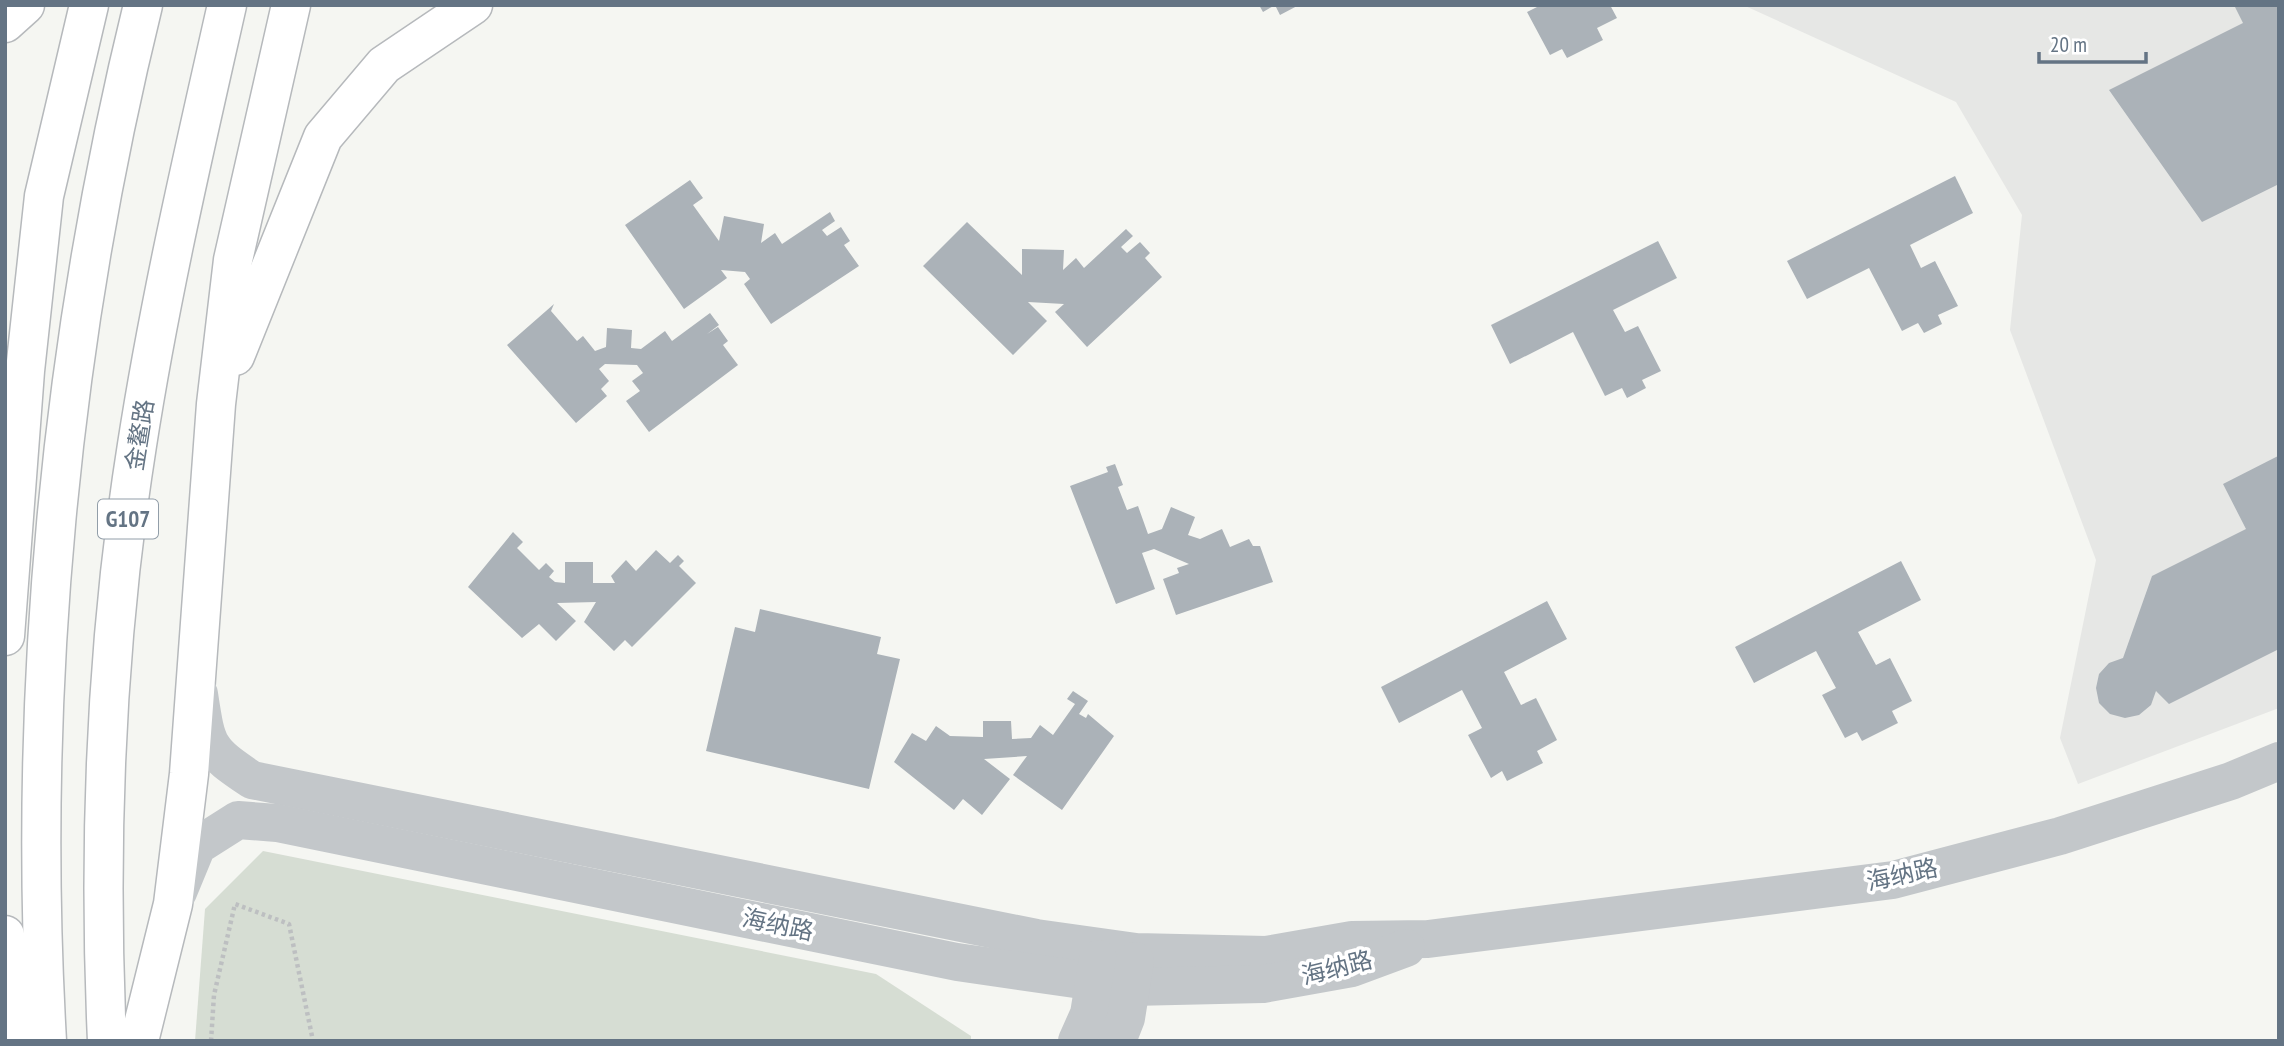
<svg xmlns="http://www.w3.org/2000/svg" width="2284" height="1046" font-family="'PT Sans Narrow','Noto Sans SC',sans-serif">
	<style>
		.built { fill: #e6e7e5 }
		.green { fill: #d6ddd3 }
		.building { fill: #abb2b8 }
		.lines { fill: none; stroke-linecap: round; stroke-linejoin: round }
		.highway-casing { stroke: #b6b9bc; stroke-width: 41 }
		.path { stroke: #bdbfc1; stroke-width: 4.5; stroke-dasharray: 3.5 3.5; stroke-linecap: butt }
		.minor { stroke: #c3c7ca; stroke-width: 38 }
		.highway { stroke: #fff; stroke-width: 38 }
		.labels { text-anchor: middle; stroke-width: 7; stroke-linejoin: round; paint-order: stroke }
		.shield { fill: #fff; stroke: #929ea9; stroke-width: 2 }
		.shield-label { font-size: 23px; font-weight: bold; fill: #647484 }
		.street-label { font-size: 24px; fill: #647484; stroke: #fff }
	</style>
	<rect width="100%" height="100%" fill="#f5f6f2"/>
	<polygon class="built" points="1743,5 2279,5 2279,708 2078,784 2060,738 2096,560 2010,330 2022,215 1956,102"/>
	<polygon class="green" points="263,851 876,974 971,1036 971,1041 195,1041 205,909"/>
	<g class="building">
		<polygon points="1259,5 1299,5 1280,15 1275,5 1263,12"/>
		<polygon points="1541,5 1610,5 1617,18 1597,28 1603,40 1567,58 1562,49 1550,55 1527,12"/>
		<polygon points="2234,5 2279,5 2279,184 2202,222 2109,90 2243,23"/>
		<polygon points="1955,176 1973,213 1910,245 1921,268 1935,261 1958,306 1938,315 1942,324 1924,333 1918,323 1902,331 1869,268 1807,299 1787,261"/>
		<polygon points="690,180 703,198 693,205 719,241 724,216 764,224 761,243 775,233 782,244 830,212 835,221 822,230 827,236 841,227 850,241 844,245 859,266 771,324 744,284 750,279 745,272 721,270 727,278 684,309 625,225"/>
		<polygon points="967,222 1022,275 1022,249 1064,250 1063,270 1076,258 1084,268 1126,229 1133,236 1121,247 1127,253 1140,242 1150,253 1145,258 1162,277 1087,347 1055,312 1064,304 1028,302 1047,321 1013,355 923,266"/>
		<polygon points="1658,241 1677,278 1613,310 1625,332 1638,326 1661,371 1642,380 1646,388 1627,398 1622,388 1605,396 1573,332 1510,364 1491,325"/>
		<polygon points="554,304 551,311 577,341 583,336 595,351 606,347 607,328 632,330 631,348 641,349 665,331 672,341 710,313 719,325 707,334 718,327 728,341 723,345 738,365 649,432 626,401 640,391 632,381 643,373 637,365 605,364 599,369 609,381 601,389 607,396 576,423 507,345"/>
		<polygon points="2278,456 2279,649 2169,704 2156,691 2151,705 2139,715 2125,718 2110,714 2099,703 2096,688 2099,674 2109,663 2123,658 2152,576 2246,529 2223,484"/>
		<polygon points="1115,464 1123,485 1118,487 1127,510 1138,506 1148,534 1162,529 1171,507 1195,517 1188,535 1200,539 1222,529 1230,547 1249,539 1253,546 1260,546 1273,582 1176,615 1163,579 1179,573 1177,568 1189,564 1154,549 1142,553 1155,589 1116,604 1070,486 1108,472 1106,467"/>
		<polygon points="513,532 523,542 517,548 539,570 546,563 554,571 549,577 555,582 565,583 565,562 593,562 593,583 615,583 611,576 626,560 636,571 656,550 670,563 678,555 684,561 679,566 696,583 632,647 625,640 614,651 584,622 596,602 557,603 576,621 556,641 539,624 522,638 468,587"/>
		<polygon points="1901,561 1921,600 1858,632 1876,665 1890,658 1912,701 1892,711 1898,723 1862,741 1857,732 1845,738 1822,695 1836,688 1816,651 1754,683 1735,647"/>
		<polygon points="1547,601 1567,639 1504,672 1521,705 1536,698 1557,740 1537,751 1543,763 1507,781 1502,771 1491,778 1468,735 1482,728 1462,690 1399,723 1381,687"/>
		<polygon points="760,609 881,637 877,654 900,659 869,789 706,751 735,627 755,632"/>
		<polygon points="1073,691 1088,701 1079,714 1086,718 1088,714 1114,736 1062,810 1013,775 1027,756 984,759 1010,779 982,815 963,799 954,810 894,762 912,733 926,741 936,726 950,736 983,737 983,721 1011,721 1012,739 1031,738 1040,725 1053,735 1075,704 1067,699"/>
	</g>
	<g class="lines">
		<defs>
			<g id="highway">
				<polyline points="5,23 25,5"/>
				<polyline points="235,356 323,137 384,65 473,5"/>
				<polyline points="5,636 25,371 44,196 89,5"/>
				<polyline points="5,935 24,1041"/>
				<path d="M47,1041C27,695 60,342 143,5"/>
				<path d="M107,1041C98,843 106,641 137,445C160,297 194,151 227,5"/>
				<polyline points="139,1041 173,904 189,774 216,404 233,260 291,5"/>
			</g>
		</defs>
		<use href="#highway" class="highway-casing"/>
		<polyline class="path" points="211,1041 214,995 235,904 289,924 313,1041"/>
		<g class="minor">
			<path d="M199,694C207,747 207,750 252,780L1036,938L1136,952L1266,955L1352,940L1428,939L1893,880L2060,836L2231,781L2279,761"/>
			<polyline points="178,892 197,846 238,820 277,823 957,962 1131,987 1263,984 1352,968 1406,948"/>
			<polyline points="1077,1041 1089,1014 1098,959"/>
			<polyline points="1117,1041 1126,1018 1135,961"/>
		</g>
		<use href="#highway" class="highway"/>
	</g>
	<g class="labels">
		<rect class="shield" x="98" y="499.5" width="60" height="39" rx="5"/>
		<g class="shield-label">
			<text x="128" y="527">G107</text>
		</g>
		<g class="street-label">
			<text transform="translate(140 435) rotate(-81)" y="8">金鳌路</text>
			<text transform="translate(1902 875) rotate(-12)" y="8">海纳路</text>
			<text transform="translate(778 925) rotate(12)" y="8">海纳路</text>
			<text transform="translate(1337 968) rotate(-14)" y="8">海纳路</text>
		</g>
	</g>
	<rect width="2284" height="1046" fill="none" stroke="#647484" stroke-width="14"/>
	<path d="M2039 52v10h107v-10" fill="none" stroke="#647484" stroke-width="3.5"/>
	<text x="2050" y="52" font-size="21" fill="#647484" stroke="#ffffff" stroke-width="5" paint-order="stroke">20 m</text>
</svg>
